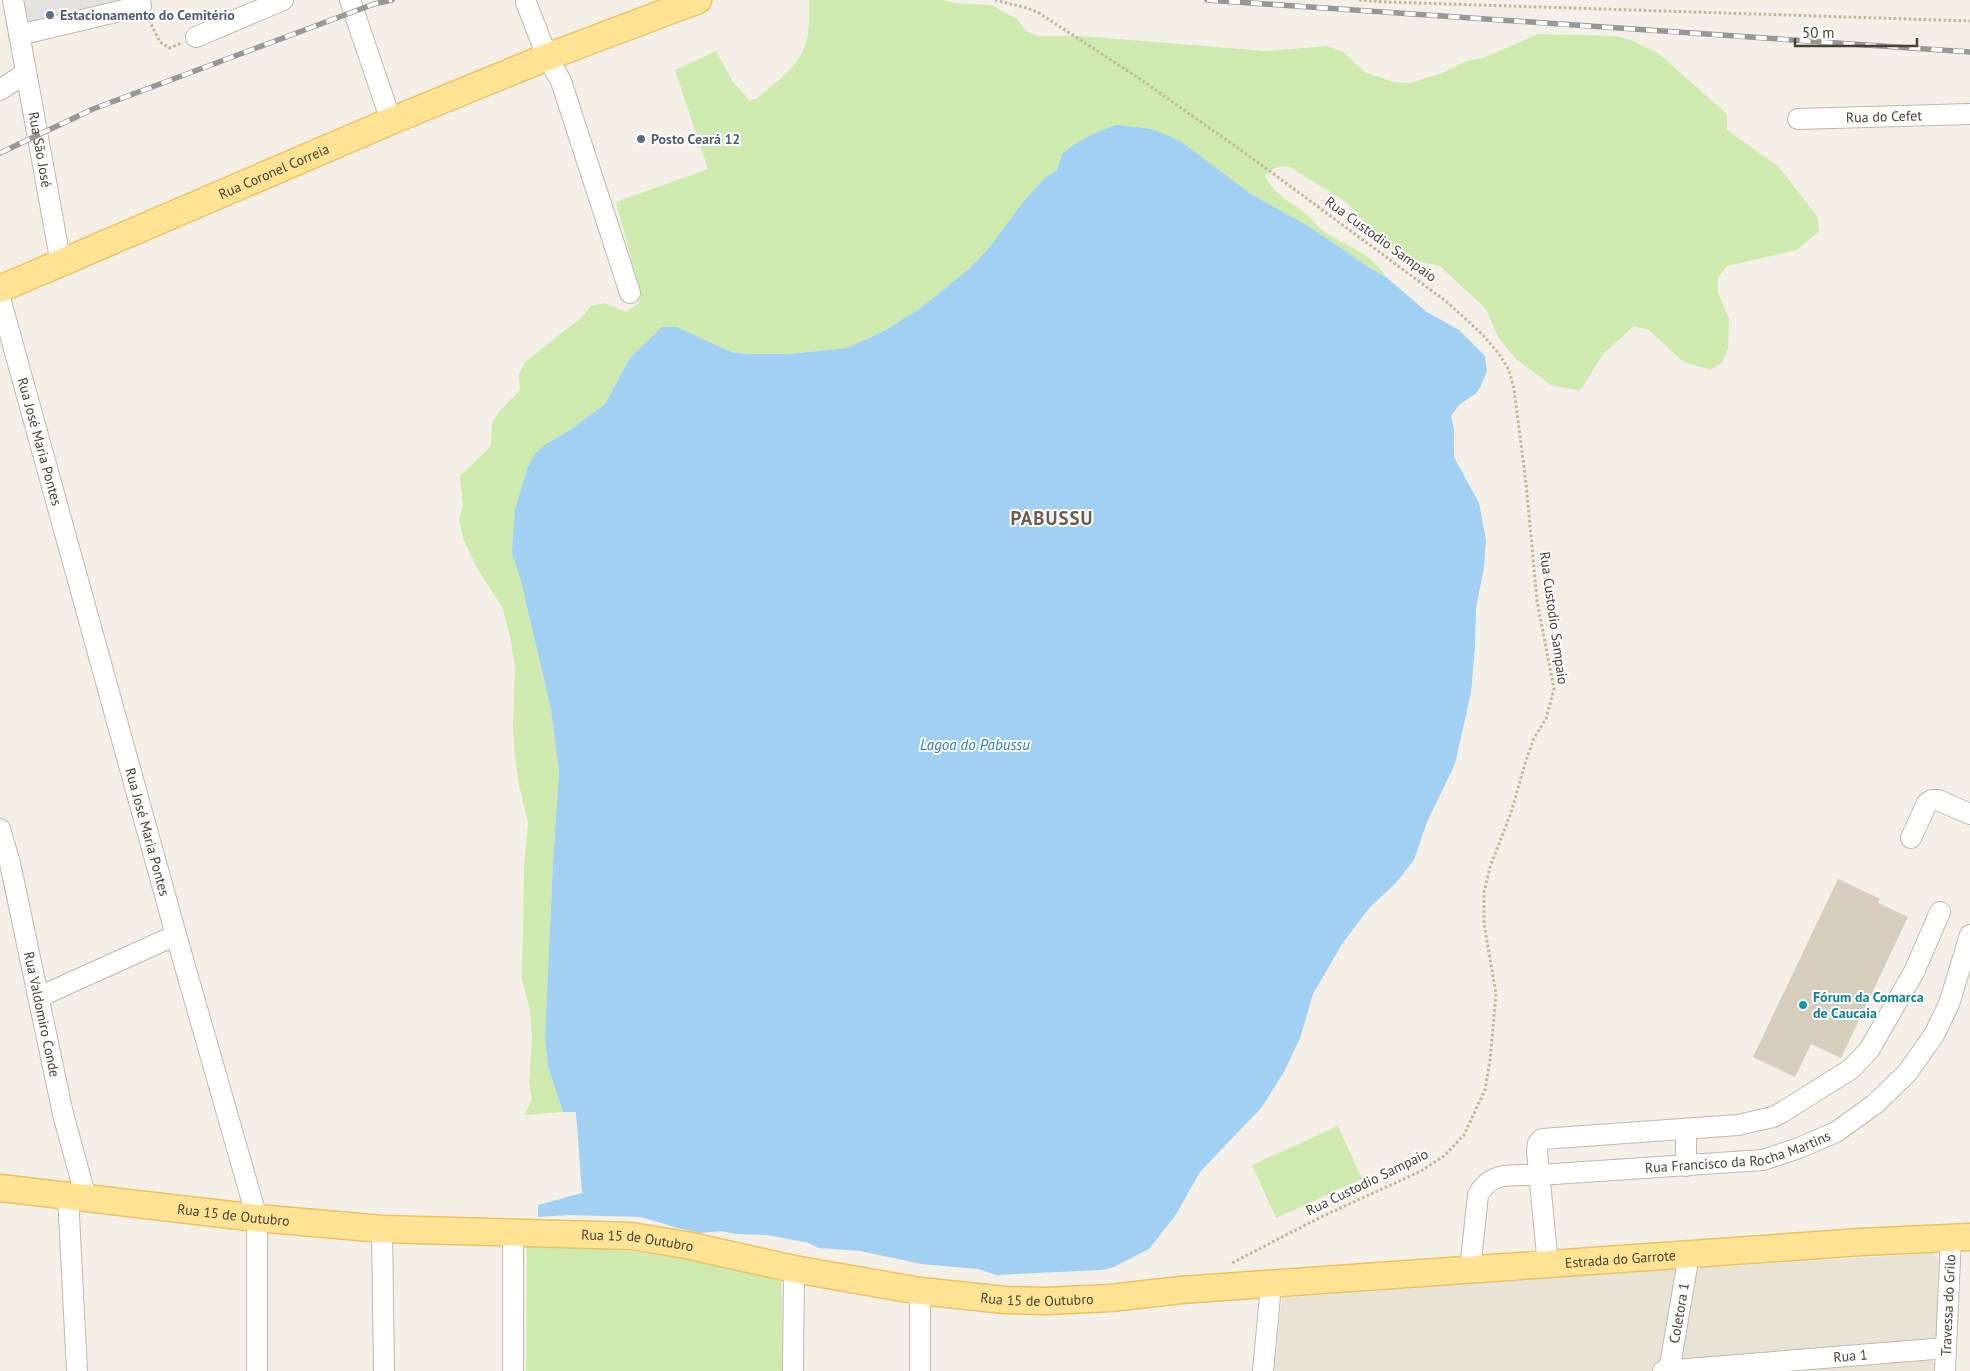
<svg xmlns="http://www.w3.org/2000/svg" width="1970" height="1371" font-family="'PT Sans',sans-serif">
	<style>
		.residential { fill: #e8e3d5 }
		.green { fill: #ceeaae }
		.parking { fill: #e5e3df }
		.water { fill: #a1d0f3 }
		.building { fill: #d6cdbc }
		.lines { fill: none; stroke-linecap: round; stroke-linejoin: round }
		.minor-casing { stroke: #c0b9a9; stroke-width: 22 }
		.major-casing { stroke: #e8c361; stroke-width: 29 }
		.path { stroke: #c2b59a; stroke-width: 3; stroke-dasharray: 2.5 2.5; stroke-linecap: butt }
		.minor { stroke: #fff; stroke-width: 20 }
		.major { stroke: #ffe395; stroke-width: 26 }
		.rail-casing { stroke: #979797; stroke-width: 5.5 }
		.rail { stroke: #fff; stroke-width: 4; stroke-dasharray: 11; stroke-linecap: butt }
		.service-dot { fill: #5c6f8a; stroke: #fff; stroke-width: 2 }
		.culture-dot { fill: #0f9aa8; stroke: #fff; stroke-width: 2 }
		.labels { text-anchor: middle; stroke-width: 4; stroke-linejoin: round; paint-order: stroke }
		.service-label { font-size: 14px; font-weight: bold; fill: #4e5e75; stroke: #fff; text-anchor: start }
		.street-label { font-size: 14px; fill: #484136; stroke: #fff }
		.culture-label { font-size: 14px; font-weight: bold; fill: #0d838f; stroke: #fff; text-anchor: start }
		.water-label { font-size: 15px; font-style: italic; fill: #2a79b8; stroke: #fff }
		.district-label { font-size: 19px; font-weight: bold; letter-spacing: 1px; fill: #6b5f4c; stroke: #fff }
	</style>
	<rect width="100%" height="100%" fill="#f4f0e7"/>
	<polygon class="residential" points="1934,1253 1938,1260 1936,1371 1274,1371 1282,1298 1636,1272"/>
	<g class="green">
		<path d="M809,0H943L954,3L991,5L1017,19L1026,31L1039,36H1081L1266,51L1327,46L1342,51L1365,72L1393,82L1409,83L1440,74L1467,61L1483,58L1538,34L1615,36L1631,40L1658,53L1727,114V130L1778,166L1817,216L1819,231L1797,250L1727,266L1718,277V292L1729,319L1728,349L1722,363L1710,370L1682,361L1649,330L1634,326L1603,354L1580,391L1551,385L1516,359L1498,337L1486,309L1440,266L1412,260L1381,240L1346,202L1290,167C1281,165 1271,168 1265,176C1275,196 1290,201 1307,215C1313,220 1318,227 1324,231C1347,248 1369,250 1386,277L1370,268L1310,227L1251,194L1062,154L1057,170L1045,178L989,248L969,269L922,307L886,330L847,348L789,354H746L731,352L677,327L630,358L605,404L570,430L546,444L512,553L521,581L551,710L559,772L553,861L545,1038L548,1067L563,1112L524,1115L532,1099L529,1082L532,1038L530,1009L522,980L524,868L528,823L519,785L515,756L513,727L515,668L510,636L502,607L478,570L464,541L459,520L463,505L460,476L491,446L492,423L500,411L520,390L519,375L525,362L582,317L591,306L605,303L626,312L638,304L641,295L616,202L708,169L675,70L716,51L733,82L749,100L756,99C797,66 812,56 809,0Z"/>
		<polygon points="1338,1126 1362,1179 1276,1218 1252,1165"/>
		<polygon points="527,1247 597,1247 680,1258 781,1278 783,1371 526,1371"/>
	</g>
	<polygon class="parking" points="19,0 128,0 24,28"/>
	<polygon class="water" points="1116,125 1152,129 1180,141 1251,194 1310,227 1370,268 1386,277 1427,312 1459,330 1485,356 1487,371 1480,388 1475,394 1459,405 1451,416 1454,430 1454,457 1479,503 1486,540 1484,567 1476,608 1475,647 1471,692 1455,764 1427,822 1414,860 1395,884 1370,907 1342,944 1313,994 1300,1038 1285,1070 1262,1107 1200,1172 1175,1216 1149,1249 1114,1267 1102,1270 996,1275 978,1269 921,1264 860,1251 819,1248 809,1243 767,1235 736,1234 721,1231 700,1233 674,1227 641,1217 569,1215 538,1217 538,1205 582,1193 576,1112 563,1112 548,1067 545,1038 553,861 559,772 551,710 521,581 512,553 515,509 528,467 535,454 546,444 570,430 605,404 630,358 662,327 677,327 731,352 746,354 789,354 847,348 886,330 922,307 969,269 989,248 1024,201 1045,178 1057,170 1062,154 1068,149 1088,136"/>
	<polygon class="building" points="1838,879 1880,899 1878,903 1908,917 1841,1058 1811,1044 1795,1077 1753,1057"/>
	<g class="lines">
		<defs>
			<g id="minor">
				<path id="s1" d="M13,0L61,264"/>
				<polyline points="350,0 391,121"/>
				<polyline points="526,2 547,57 561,81 630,293"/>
				<polyline points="19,35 141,6 140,0"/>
				<polyline points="196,37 283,0"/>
				<polyline points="0,90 26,73"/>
				<path id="s2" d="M1798,119L1970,114"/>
				<path id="s3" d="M0,298L176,935L257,1218V1371"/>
				<path id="s4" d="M0,829L10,863L63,1114L86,1198"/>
				<polyline points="1911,838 1927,803 1932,800 1938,800 1970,814"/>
				<polyline points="39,997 176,935"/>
				<polyline points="1686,1129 1686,1166"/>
				<polyline points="68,1196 77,1371"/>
				<polyline points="382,1229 384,1371"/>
				<polyline points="1548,1265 1537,1151 1538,1143 1542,1139 1738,1125 1773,1117 1784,1111 1851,1069 1869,1050 1914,972 1940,912"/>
				<path id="s5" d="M1470,1270L1478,1195C1491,1170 1515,1176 1539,1175L1763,1160L1799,1148L1836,1132L1875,1104L1907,1073L1934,1035L1949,1004L1970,935"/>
				<polyline points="513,1371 513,1232"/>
				<polyline points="793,1371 794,1269"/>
				<polyline points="920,1371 920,1291"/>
				<polyline points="1263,1371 1271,1285"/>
				<path id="s6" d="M1663,1371L1946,1348"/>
				<path id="s7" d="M1669,1371L1689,1255"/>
				<path id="s8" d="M1945,1371L1951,1238"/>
			</g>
			<g id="major">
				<path id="s9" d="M0,289L391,121L547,57L698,0"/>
				<path id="s10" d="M0,1188L257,1218L382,1229L631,1236L686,1245L794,1269L920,1291L1005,1300L1046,1301L1111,1298L1181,1290L1861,1242L1970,1237"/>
			</g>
		</defs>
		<use href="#minor" class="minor-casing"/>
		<use href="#major" class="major-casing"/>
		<g class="path">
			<polyline points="995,0 1027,8 1039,13 1137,77 1252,158 1447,302 1482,334 1499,354 1509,370 1514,389 1526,483 1537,601 1554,689 1546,719 1534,738 1524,767 1511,813 1490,867 1484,892 1484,924 1496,994 1490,1060 1485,1090 1464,1135 1444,1156 1421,1171 1321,1217 1230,1264"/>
			<polyline points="1359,0 1386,2 1970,21"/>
			<polyline points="149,20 160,42 169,48 182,43"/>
		</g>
		<use href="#minor" class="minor"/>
		<use href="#major" class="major"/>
		<defs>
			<g id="rail">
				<polyline points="1207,0 1970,52"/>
				<polyline points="0,153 93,109 374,4 392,0"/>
			</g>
		</defs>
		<use href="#rail" class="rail-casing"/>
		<use href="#rail" class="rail"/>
	</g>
	<g class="service-dot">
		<circle cx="50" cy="15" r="5"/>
		<circle cx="641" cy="139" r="5"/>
	</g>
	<circle class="culture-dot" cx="1803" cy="1005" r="5"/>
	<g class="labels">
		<g class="service-label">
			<text x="60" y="20">Estacionamento do Cemitério</text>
			<text x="651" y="144">Posto Ceará 12</text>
		</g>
		<g class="street-label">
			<text dy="5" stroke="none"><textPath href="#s2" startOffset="86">Rua do Cefet</textPath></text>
			<text dy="5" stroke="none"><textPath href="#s1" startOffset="152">Rua São José</textPath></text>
			<text dy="5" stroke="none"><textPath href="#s9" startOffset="298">Rua Coronel Correia</textPath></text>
			<text transform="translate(1381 239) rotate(36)" y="5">Rua Custodio Sampaio</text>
			<text dy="5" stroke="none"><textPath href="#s3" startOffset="149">Rua José Maria Pontes</textPath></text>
			<text transform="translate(1554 618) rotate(82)" y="5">Rua Custodio Sampaio</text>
			<text dy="5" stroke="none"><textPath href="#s3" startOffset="554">Rua José Maria Pontes</textPath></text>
			<text dy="5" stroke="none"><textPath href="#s4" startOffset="190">Rua Valdomiro Conde</textPath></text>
			<text dy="5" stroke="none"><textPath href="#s5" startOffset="345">Rua Francisco da Rocha Martins</textPath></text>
			<text transform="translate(1367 1182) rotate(-26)" y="5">Rua Custodio Sampaio</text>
			<text dy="5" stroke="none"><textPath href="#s10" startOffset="235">Rua 15 de Outubro</textPath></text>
			<text dy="5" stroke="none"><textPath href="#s10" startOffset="640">Rua 15 de Outubro</textPath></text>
			<text dy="5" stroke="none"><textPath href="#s10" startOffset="1630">Estrada do Garrote</textPath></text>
			<text dy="5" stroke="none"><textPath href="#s10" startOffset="1045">Rua 15 de Outubro</textPath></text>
			<text dy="5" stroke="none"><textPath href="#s8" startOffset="66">Travessa do Grilo</textPath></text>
			<text dy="5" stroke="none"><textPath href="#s7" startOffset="59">Coletora 1</textPath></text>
			<text dy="5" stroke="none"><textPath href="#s6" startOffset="188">Rua 1</textPath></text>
		</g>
		<g class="culture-label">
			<text x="1813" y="1002">Fórum da Comarca<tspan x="1813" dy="16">de Caucaia</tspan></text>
		</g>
		<g class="water-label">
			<text x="975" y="750">Lagoa do Pabussu</text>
		</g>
		<g class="district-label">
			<text x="1052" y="525">PABUSSU</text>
		</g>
	</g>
	<path d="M1795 38v8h122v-8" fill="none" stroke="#484136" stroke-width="2.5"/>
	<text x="1802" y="38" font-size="15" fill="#484136" stroke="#ffffff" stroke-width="4" paint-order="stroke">50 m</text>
</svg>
